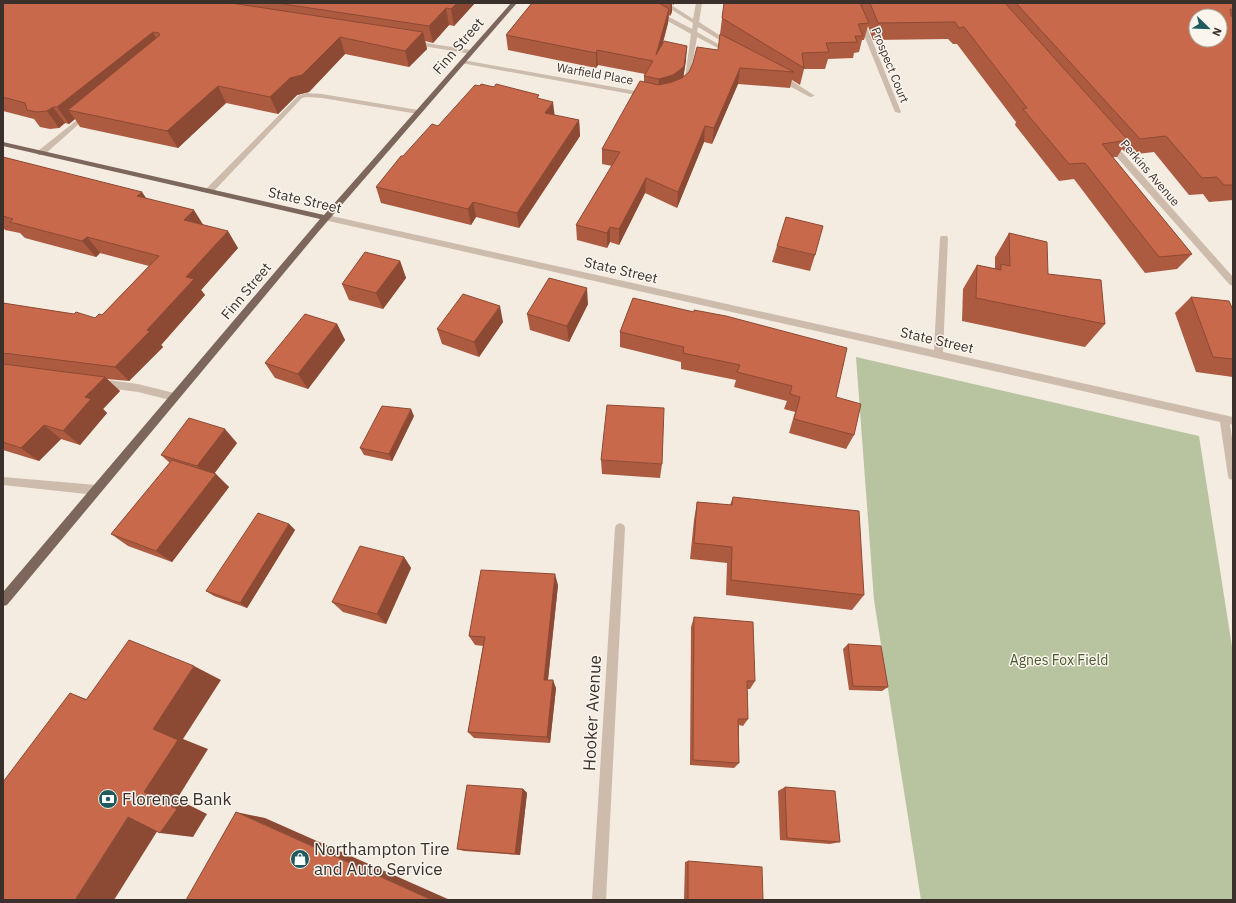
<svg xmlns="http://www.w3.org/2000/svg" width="1236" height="903" font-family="'IBM Plex Sans',sans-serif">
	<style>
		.green { fill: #b8c4a0 }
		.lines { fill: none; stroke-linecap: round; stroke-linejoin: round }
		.minor { fill: #cdbbac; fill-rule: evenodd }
		.major { fill: #7d675c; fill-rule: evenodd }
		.wall { fill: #ac5a40 }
		.shaded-wall { fill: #8c4a34 }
		.building { fill: #c8694b; stroke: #8c4a34; fill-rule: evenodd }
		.labels { text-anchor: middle; stroke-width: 3; stroke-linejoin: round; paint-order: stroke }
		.far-street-label { font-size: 12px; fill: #3b302b; stroke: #fbf5ee }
		.street-label { font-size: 14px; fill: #3b302b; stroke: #fbf5ee }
		.park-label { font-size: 14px; fill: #4a5a2e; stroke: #fbf5ee }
		.near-street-label { font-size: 17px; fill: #3b302b; stroke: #fbf5ee }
		.near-poi-label { font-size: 17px; fill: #3b302b; stroke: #fbf5ee; text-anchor: start }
	</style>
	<rect width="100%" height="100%" fill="#f4ebe1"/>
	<polygon class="green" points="856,357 1199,436 1233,653 1233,900 921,900 874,600"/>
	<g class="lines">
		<g class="minor">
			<polygon points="635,3 642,3 692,29 693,23 661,3 668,3 693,19 696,3 702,3 699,22 733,44 728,45 698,27 697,32 734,53 729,54 697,37 689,84 684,85 691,34"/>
			<polygon points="851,3 857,3 901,112 900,113 895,112"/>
			<polygon points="413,41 471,50 474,52 471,54 411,44 410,43"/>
			<polygon points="463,60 647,93 650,95 647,97 461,63 461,61"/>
			<polygon points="779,75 783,75 815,96 810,97 778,80"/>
			<polygon points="306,93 322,94 418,110 421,112 418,114 322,98 307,97 302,98 212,193 206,193 206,189 298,96"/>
			<polygon points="87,112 89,113 89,115 44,155 38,155 38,151"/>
			<polygon points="1107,142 1113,142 1233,277 1233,286 1230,285 1107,146"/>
			<polygon points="327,215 934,350 940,238 941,236 947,236 948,238 943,352 1233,417 1233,425 1230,424 1233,445 1233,480 1229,479 1228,476 1220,422 324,220 323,218"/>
			<polygon points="100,379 138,384 174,393 177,394 179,397 177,400 174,401 138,392 100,387 97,386 95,383 97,380"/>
			<polygon points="3,477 96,485 100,487 101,490 100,493 96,495 3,485"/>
			<polygon points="620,523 624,525 625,528 606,900 592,900 615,528 616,525"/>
		</g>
		<polygon class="major" points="511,3 517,3 319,231 7,605 3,606 3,592 320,219 3,146 3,142 324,215"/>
	</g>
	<g class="wall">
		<polygon points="3,3 475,3 454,26 449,25 433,43 425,41 427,49 409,67 345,54 309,92 297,95 278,114 226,103 178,148 80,127 75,119 69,124 65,123 59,128 50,129 40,127 34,119 3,111"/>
		<polygon points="532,3 674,3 674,5 672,4 672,12 670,16 669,15 668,23 663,43 686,60 683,77 718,50 725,37 720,34 724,3 1233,3 1233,200 1209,202 1203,194 1189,195 1154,152 1128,155 1122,149 1117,157 1113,157 1192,254 1177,269 1145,273 1074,179 1059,181 1015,125 1016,122 957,44 953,44 948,39 873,40 868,26 864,40 862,40 859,52 854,53 853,58 828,59 825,69 804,69 800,85 792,80 790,88 738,84 712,144 704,142 677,208 645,193 619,245 610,242 607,248 577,240 576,225 612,166 602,164 602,149 644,82 644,76 645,74 598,65 596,68 508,50 506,35"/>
		<polygon points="480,86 540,99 554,115 579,120 580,136 519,228 476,217 471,225 381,203 376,187 403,156 438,126"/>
		<polygon points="3,157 147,199 203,225 238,248 201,290 205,295 161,345 163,347 129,381 107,379 120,391 103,409 107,413 80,445 61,439 39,461 3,450 3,303 95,318 102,315 149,266 100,253 96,257 25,238 20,233 5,230 3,227"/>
		<polygon points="1009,233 1048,274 1105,324 1085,347 962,321 963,289 977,265 995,269 995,257"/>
		<polygon points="777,246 815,255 810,271 772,262"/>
		<polygon points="400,261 406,278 383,309 349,300 342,284"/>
		<polygon points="1191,297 1233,310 1233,377 1196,372 1175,313"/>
		<polygon points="633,298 836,397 854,435 846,449 789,433 795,412 784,409 787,401 734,387 736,380 681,369 681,362 620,347 620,332"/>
		<polygon points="588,304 569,342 530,330 527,314"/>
		<polygon points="503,322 479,357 442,344 437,329"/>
		<polygon points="337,324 345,340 308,389 275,378 265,363"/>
		<polygon points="414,416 392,461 364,455 360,448"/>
		<polygon points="237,443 214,474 229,487 172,562 128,546 111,534 170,463 161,455"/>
		<polygon points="601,460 662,464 660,478 602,474"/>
		<polygon points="733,497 864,595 852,610 726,595 727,563 690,559 694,520 697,502 730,505"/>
		<polygon points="289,524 295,530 247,608 214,596 206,591"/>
		<polygon points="404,557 411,568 386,624 343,612 332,602"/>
		<polygon points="558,585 548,680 556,688 550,743 474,738 468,732 483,646 475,645 469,636"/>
		<polygon points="694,617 755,681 750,689 747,689 748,719 743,726 739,725 739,763 734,768 690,765 691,627"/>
		<polygon points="848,644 888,687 882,691 849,690 843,649"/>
		<polygon points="785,787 840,842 830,844 780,840 778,791"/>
		<polygon points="523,789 527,793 520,855 464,851 457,849"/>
		<polygon points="688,861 763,900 684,900 685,862"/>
	</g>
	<g class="shaded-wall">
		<polygon points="457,3 475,3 454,26 451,9"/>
		<polygon points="671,3 672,3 672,12 670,16"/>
		<polygon points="446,8 449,25 433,43 429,26"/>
		<polygon points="669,9 668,23 655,70 656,55"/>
		<polygon points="153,32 162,49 68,110 75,119 69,124 57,107"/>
		<polygon points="423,32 427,49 409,67 405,51"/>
		<polygon points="340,37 345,54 309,92 297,95 278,114 270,97 290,78"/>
		<polygon points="687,46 686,60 683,80 658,93 659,79"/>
		<polygon points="597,50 598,65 596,68 596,53"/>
		<polygon points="740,68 738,84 712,144 714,128"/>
		<polygon points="218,86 226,103 178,148 167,131"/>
		<polygon points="553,102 555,118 545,113"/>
		<polygon points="53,107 65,123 59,128 47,111"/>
		<polygon points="579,120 580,136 519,228 517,213"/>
		<polygon points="705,126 704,142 677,208 678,192"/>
		<polygon points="646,178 645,193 619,245 619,229"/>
		<polygon points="142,192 153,208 137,196"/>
		<polygon points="473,202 476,217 471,225 468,209"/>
		<polygon points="194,210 204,226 184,220"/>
		<polygon points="610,227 610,242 607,248 607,233"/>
		<polygon points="228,231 238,248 201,290 205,295 161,345 163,347 129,381 115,367 147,330 186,277"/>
		<polygon points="87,237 100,253 96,257 82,241"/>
		<polygon points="400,261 406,278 383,309 376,293"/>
		<polygon points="587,288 588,304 569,342 567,326"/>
		<polygon points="500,306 503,322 479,357 474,342"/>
		<polygon points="337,324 345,340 308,389 298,374"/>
		<polygon points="105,377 120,391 103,409 107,413 80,445 63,431 85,397"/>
		<polygon points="411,409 414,416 392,461 389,454"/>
		<polygon points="44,425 61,439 39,461 21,448"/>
		<polygon points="225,429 237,443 210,479 197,466"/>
		<polygon points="216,474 229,487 172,562 156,551"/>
		<polygon points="289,524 295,530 247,608 240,603"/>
		<polygon points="404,557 411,568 386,624 377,614"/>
		<polygon points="555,574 558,585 547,688 544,680"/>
		<polygon points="194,666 221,680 183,739 208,749 177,799 207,814 193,837 160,833 144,792 153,729"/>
		<polygon points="553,680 556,688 550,743 547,737"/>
		<polygon points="70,693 105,706 86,700"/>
		<polygon points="523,789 527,793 520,855 515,854"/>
		<polygon points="236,812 265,818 450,900 432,900"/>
		<polygon points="128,817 163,822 114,900 75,900"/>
	</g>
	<g class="building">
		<polygon points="3,3 231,3 423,32 405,51 340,37 302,75 290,78 270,97 218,86 167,131 68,110 160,35 159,33 153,32 57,107 53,107 47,111 37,112 27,110 25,103 3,97"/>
		<polygon points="277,3 457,3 451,9 446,8 429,26"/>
		<polygon points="532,3 659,3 669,9 656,55 664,41 687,46 684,66 681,69 673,75 659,79 644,76 653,61 597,50 596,53 506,35"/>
		<polygon points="724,3 860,3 869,23 858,24 863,36 855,36 857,42 826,43 829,52 802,53 804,68 722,18"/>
		<polygon points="870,3 1005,3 1128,140 1102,144 1192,254 1159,257 1085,163 1069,164 1023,109 1027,108 964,27 959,28 955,22 878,23"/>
		<path d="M1016,3H1233V10L1230,9L1231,16L1233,17V185H1224L1217,177L1202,178L1166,136L1140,139ZM1196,16H1220V40H1196Z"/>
		<polygon points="720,34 794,72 740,68 714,128 705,126 678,192 646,178 619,229 610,227 607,233 576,225 620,152 602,149 640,81 659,85 672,82 682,78 689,72 693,63 697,47 718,50"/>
		<polygon points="481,84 494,87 496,84 539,95 537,98 553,102 545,113 579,120 517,213 473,202 468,209 376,187 401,156 403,156 432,124 438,126 475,85 480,86"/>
		<polygon points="3,157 142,192 137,196 194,210 184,220 228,231 186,277 194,279 147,330 150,331 115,367 3,353 3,303 74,314 76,312 95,318 99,314 102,315 159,256 87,237 82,241 10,222 13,219 3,216"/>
		<polygon points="786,217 823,226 815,255 777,246"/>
		<polygon points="1009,233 1047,242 1048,274 1101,280 1105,324 976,298 977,265 1001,270 1001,264 1010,266"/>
		<polygon points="365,252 400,261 376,293 342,284"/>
		<polygon points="549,278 587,288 567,326 527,314"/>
		<polygon points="463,294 500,306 474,342 437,329"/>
		<polygon points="1191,297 1229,301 1233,310 1233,359 1213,357"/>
		<polygon points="633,298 694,312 694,310 726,316 847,348 836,397 861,404 854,435 794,419 800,397 790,394 792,386 737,372 740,365 683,353 684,347 620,332"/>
		<polygon points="305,314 337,324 298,374 265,363"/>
		<polygon points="3,364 105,377 85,397 91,399 63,431 44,425 21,448 3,442"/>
		<polygon points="607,405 664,408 662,464 601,460"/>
		<polygon points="382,406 411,409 389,454 360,448"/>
		<polygon points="189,418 225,429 197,466 161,455"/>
		<polygon points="172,460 216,474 156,551 111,534"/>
		<polygon points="733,497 859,511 864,595 731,580 732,547 694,543 697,502 732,505"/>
		<polygon points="258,513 289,524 240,603 206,591"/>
		<polygon points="360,546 404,557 377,614 332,602"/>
		<polygon points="481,570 555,574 544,680 553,680 547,737 468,732 485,637 469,636"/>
		<polygon points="694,617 753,622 755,681 747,681 748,719 738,719 739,763 693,760"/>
		<polygon points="129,640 194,666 153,729 178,740 144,792 177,809 160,833 128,817 75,900 3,900 3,782 70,693 86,700"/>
		<polygon points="848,644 881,646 888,687 853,686"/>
		<polygon points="467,785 523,789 515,854 457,849"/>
		<polygon points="785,787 835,791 840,842 787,838"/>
		<polygon points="236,812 432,900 186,900"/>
		<polygon points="688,861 762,867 763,900 688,900"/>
	</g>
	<defs>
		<symbol id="bank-disc" viewBox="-11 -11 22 22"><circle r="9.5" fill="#1f5a5e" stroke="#fbf5ee"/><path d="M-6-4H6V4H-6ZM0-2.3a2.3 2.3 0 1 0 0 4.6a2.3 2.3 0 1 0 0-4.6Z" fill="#fff"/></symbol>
		<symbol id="shop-disc" viewBox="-11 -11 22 22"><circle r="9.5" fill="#1f5a5e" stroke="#fbf5ee"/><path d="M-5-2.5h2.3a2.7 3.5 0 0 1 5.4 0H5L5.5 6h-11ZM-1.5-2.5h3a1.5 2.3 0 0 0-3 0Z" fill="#fff"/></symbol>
	</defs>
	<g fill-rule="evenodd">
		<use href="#bank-disc" x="97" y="788" width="22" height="22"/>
		<use href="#shop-disc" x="289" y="848" width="22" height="22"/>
	</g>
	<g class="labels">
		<g class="far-street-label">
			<text transform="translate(890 65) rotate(68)" y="4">Prospect Court</text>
			<text transform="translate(595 74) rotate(10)" y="4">Warfield Place</text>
			<text transform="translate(1150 173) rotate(49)" y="4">Perkins Avenue</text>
		</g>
		<g class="street-label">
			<text transform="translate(458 46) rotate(-49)" y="5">Finn Street</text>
			<text transform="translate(305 200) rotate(13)" y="5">State Street</text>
			<text transform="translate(621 270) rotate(13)" y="5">State Street</text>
			<text transform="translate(246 291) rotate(-50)" y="5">Finn Street</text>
			<text transform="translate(937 340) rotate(13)" y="5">State Street</text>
		</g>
		<g class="park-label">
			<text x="1059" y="665">Agnes Fox Field</text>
		</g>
		<g class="near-street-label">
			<text transform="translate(592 713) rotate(-87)" y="6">Hooker Avenue</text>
		</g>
		<g class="near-poi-label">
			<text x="122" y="805">Florence Bank</text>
			<text x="314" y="855">Northampton Tire<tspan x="314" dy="20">and Auto Service</tspan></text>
		</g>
	</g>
	<rect width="1236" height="903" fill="none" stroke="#3b302b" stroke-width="8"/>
	<g transform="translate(1208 28) rotate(113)"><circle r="19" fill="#fbf5ee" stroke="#aea6a0"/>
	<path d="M0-3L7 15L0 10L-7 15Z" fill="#1f5a5e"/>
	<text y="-6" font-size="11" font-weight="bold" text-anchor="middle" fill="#3b302b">N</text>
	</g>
</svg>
